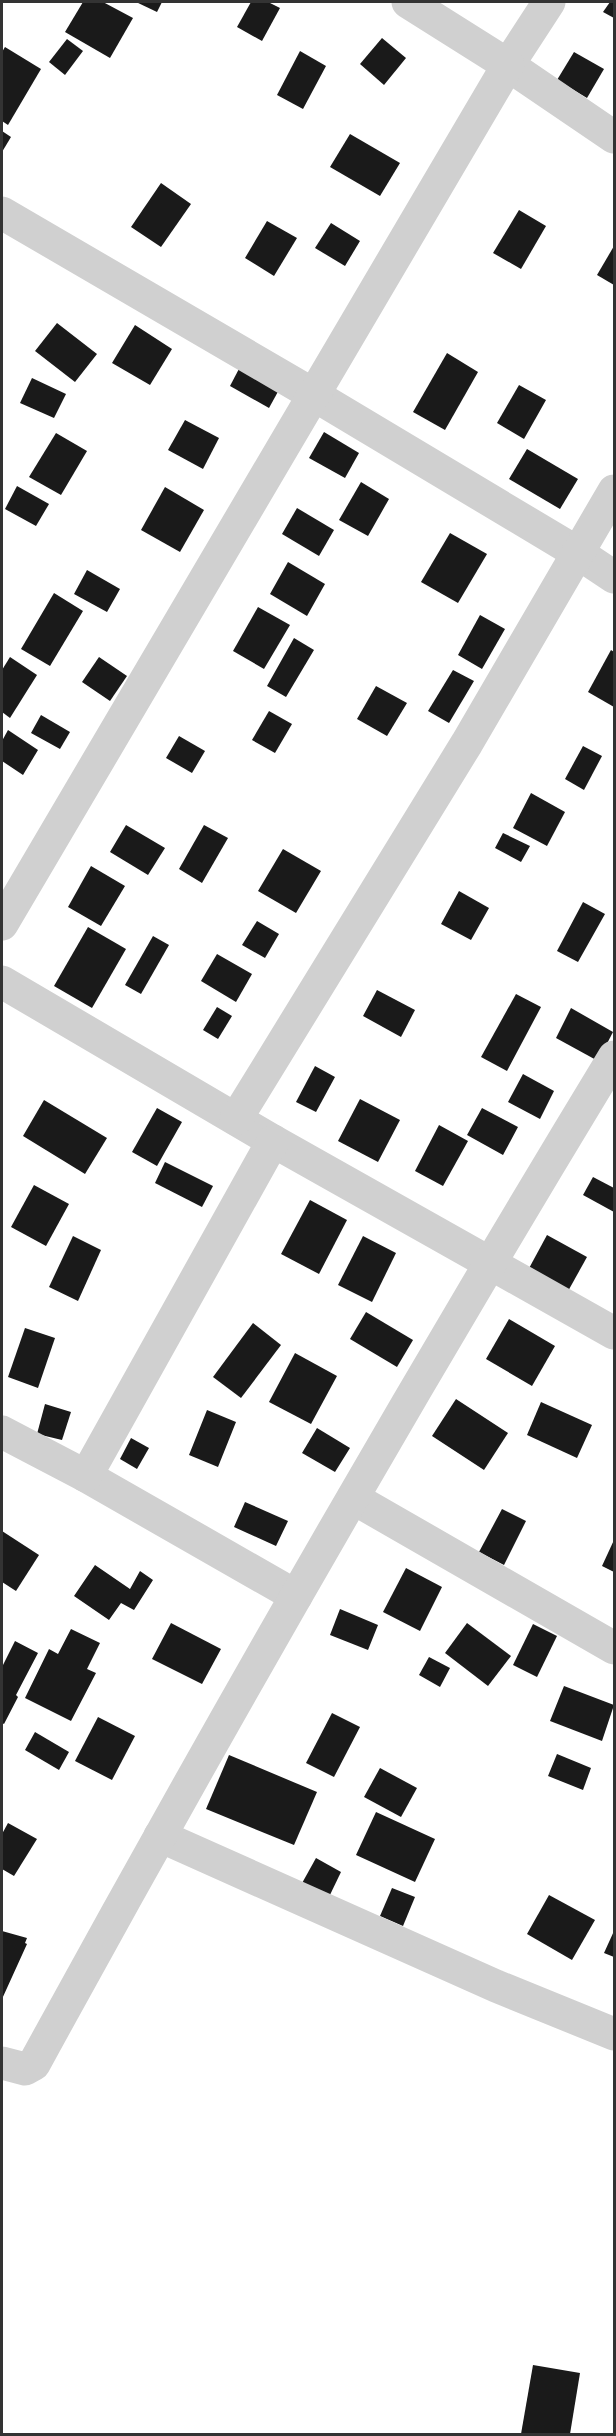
<svg xmlns="http://www.w3.org/2000/svg" width="616" height="2436" font-family="'Fira Sans',sans-serif">
	<style>
		.building { fill: #1a1a1a }
		.lines { fill: none; stroke-linecap: round; stroke-linejoin: round }
		.minor { stroke: #d0d0d0; stroke-width: 33 }
	</style>
	<rect width="100%" height="100%" fill="#fff"/>
	<g class="building">
		<polygon points="83,2 103,2 133,18 110,58 65,32"/>
		<polygon points="136,2 162,2 157,12"/>
		<polygon points="251,2 268,2 280,8 262,41 237,27"/>
		<polygon points="610,2 614,2 614,18 603,12"/>
		<polygon points="382,38 406,58 384,85 360,64"/>
		<polygon points="67,39 83,51 65,75 49,62"/>
		<polygon points="5,47 41,69 8,125 2,121 2,52"/>
		<polygon points="300,51 326,66 303,109 277,95"/>
		<polygon points="574,52 604,69 587,98 557,80"/>
		<polygon points="2,131 11,137 2,152"/>
		<polygon points="350,134 400,163 380,196 330,167"/>
		<polygon points="161,183 191,204 161,247 131,227"/>
		<polygon points="519,210 546,226 521,269 493,253"/>
		<polygon points="267,221 297,238 274,276 245,258"/>
		<polygon points="331,223 360,241 345,266 315,248"/>
		<polygon points="614,246 614,285 597,275"/>
		<polygon points="57,323 97,354 75,382 35,351"/>
		<polygon points="135,325 172,349 150,385 112,363"/>
		<polygon points="447,353 478,372 445,430 413,412"/>
		<polygon points="241,365 280,388 269,408 230,386"/>
		<polygon points="32,378 66,394 54,418 20,403"/>
		<polygon points="519,385 546,400 524,439 497,423"/>
		<polygon points="185,420 219,438 203,469 168,450"/>
		<polygon points="324,432 359,453 345,478 309,458"/>
		<polygon points="56,433 87,451 61,495 29,477"/>
		<polygon points="527,449 578,479 560,509 509,479"/>
		<polygon points="361,482 389,499 368,536 339,520"/>
		<polygon points="17,486 49,504 36,526 5,509"/>
		<polygon points="165,487 204,510 180,552 141,530"/>
		<polygon points="297,508 334,530 319,556 282,534"/>
		<polygon points="450,533 487,554 458,603 421,582"/>
		<polygon points="288,562 325,584 307,616 270,594"/>
		<polygon points="87,570 120,589 107,612 74,594"/>
		<polygon points="54,593 83,611 50,666 21,649"/>
		<polygon points="258,607 290,625 264,669 233,651"/>
		<polygon points="480,615 505,629 482,669 458,655"/>
		<polygon points="294,638 314,650 286,697 267,686"/>
		<polygon points="611,650 614,652 614,707 588,692"/>
		<polygon points="10,657 37,675 10,718 2,712 2,670"/>
		<polygon points="99,657 127,676 110,701 82,682"/>
		<polygon points="453,670 474,681 449,723 428,711"/>
		<polygon points="376,686 407,703 387,736 357,719"/>
		<polygon points="269,711 292,724 275,753 252,740"/>
		<polygon points="41,715 70,732 60,749 31,733"/>
		<polygon points="8,730 38,750 23,775 2,761 2,741"/>
		<polygon points="179,736 205,751 192,773 166,758"/>
		<polygon points="583,746 602,756 584,790 565,779"/>
		<polygon points="531,793 565,812 547,846 513,828"/>
		<polygon points="126,825 165,848 148,875 110,852"/>
		<polygon points="204,825 228,838 202,883 179,869"/>
		<polygon points="503,833 530,846 521,862 495,848"/>
		<polygon points="283,849 321,871 296,913 258,891"/>
		<polygon points="91,866 125,886 101,926 68,907"/>
		<polygon points="459,891 489,908 471,940 441,924"/>
		<polygon points="583,902 605,914 578,962 557,951"/>
		<polygon points="257,921 279,934 265,958 242,945"/>
		<polygon points="88,927 126,949 92,1008 54,986"/>
		<polygon points="153,936 169,945 141,994 125,985"/>
		<polygon points="217,954 252,974 236,1002 201,981"/>
		<polygon points="377,990 415,1010 401,1037 363,1016"/>
		<polygon points="516,994 541,1007 507,1071 481,1057"/>
		<polygon points="217,1007 232,1016 218,1039 203,1030"/>
		<polygon points="571,1008 613,1032 598,1061 556,1038"/>
		<polygon points="315,1066 335,1077 316,1112 296,1102"/>
		<polygon points="523,1074 554,1091 540,1119 508,1102"/>
		<polygon points="360,1099 400,1120 378,1162 338,1141"/>
		<polygon points="44,1100 107,1138 85,1174 23,1136"/>
		<polygon points="157,1108 182,1122 157,1166 132,1152"/>
		<polygon points="482,1108 518,1127 503,1155 467,1135"/>
		<polygon points="439,1125 468,1141 443,1186 415,1171"/>
		<polygon points="165,1162 213,1186 202,1207 155,1183"/>
		<polygon points="593,1177 614,1188 614,1212 583,1195"/>
		<polygon points="34,1185 69,1204 46,1246 11,1227"/>
		<polygon points="310,1200 347,1220 319,1274 281,1254"/>
		<polygon points="547,1235 587,1257 567,1293 527,1272"/>
		<polygon points="73,1236 101,1250 78,1301 49,1287"/>
		<polygon points="363,1236 396,1253 372,1302 338,1285"/>
		<polygon points="366,1312 413,1340 397,1367 350,1339"/>
		<polygon points="509,1319 555,1346 532,1386 486,1359"/>
		<polygon points="253,1323 281,1345 241,1398 213,1377"/>
		<polygon points="25,1328 55,1338 38,1388 8,1377"/>
		<polygon points="295,1353 337,1376 311,1424 269,1402"/>
		<polygon points="456,1399 508,1433 484,1470 432,1436"/>
		<polygon points="541,1402 592,1425 577,1458 527,1435"/>
		<polygon points="45,1404 71,1412 62,1440 37,1434"/>
		<polygon points="207,1410 236,1422 218,1467 189,1455"/>
		<polygon points="317,1428 350,1448 335,1472 302,1453"/>
		<polygon points="131,1438 149,1448 137,1469 120,1459"/>
		<polygon points="245,1502 288,1521 276,1546 234,1527"/>
		<polygon points="502,1509 526,1521 504,1565 479,1552"/>
		<polygon points="2,1531 39,1555 16,1591 2,1582"/>
		<polygon points="614,1540 614,1572 602,1566"/>
		<polygon points="95,1565 130,1589 140,1571 153,1580 134,1610 121,1603 109,1620 74,1596"/>
		<polygon points="406,1568 442,1587 420,1631 383,1612"/>
		<polygon points="340,1609 378,1625 368,1650 330,1635"/>
		<polygon points="171,1623 221,1649 202,1684 152,1659"/>
		<polygon points="467,1623 511,1656 488,1686 445,1653"/>
		<polygon points="533,1624 557,1636 537,1677 513,1665"/>
		<polygon points="71,1629 100,1643 87,1669 96,1673 71,1721 25,1698 49,1649 58,1654"/>
		<polygon points="15,1641 38,1653 16,1695 18,1697 4,1724 2,1723 2,1667"/>
		<polygon points="429,1657 450,1668 440,1687 419,1675"/>
		<polygon points="564,1686 614,1705 602,1741 550,1721"/>
		<polygon points="332,1713 360,1727 334,1777 306,1763"/>
		<polygon points="98,1717 135,1736 112,1780 75,1761"/>
		<polygon points="35,1732 69,1752 59,1770 25,1750"/>
		<polygon points="557,1754 591,1768 583,1790 548,1776"/>
		<polygon points="229,1755 317,1792 294,1845 206,1809"/>
		<polygon points="380,1768 417,1788 401,1817 364,1797"/>
		<polygon points="376,1812 435,1839 415,1882 356,1855"/>
		<polygon points="8,1823 37,1839 14,1876 2,1869 2,1834"/>
		<polygon points="316,1858 341,1872 328,1899 301,1885"/>
		<polygon points="392,1888 415,1897 403,1926 380,1916"/>
		<polygon points="549,1895 595,1920 572,1960 527,1934"/>
		<polygon points="2,1931 27,1938 25,1943 27,1944 2,1999"/>
		<polygon points="614,1931 614,1957 604,1953"/>
		<polygon points="533,2365 580,2373 570,2434 521,2434"/>
	</g>
	<g class="lines">
		<g class="minor">
			<polyline points="549,2 508,65 614,137"/>
			<polyline points="2,213 314,395 578,553 614,577"/>
			<polyline points="2,924 508,65 408,2"/>
			<polyline points="2,982 273,1141 614,1333"/>
			<polyline points="236,1119 467,743 614,491"/>
			<polyline points="273,1141 86,1476 296,1596"/>
			<polyline points="2,1432 86,1476"/>
			<polyline points="353,1498 614,1648"/>
			<polyline points="160,1836 496,1986 614,2034"/>
			<path d="M2,2063L25,2069L34,2064C220,1724 413,1388 614,1057"/>
		</g>
	</g>
	<rect width="616" height="2436" fill="none" stroke="#333333" stroke-width="6"/>
</svg>
